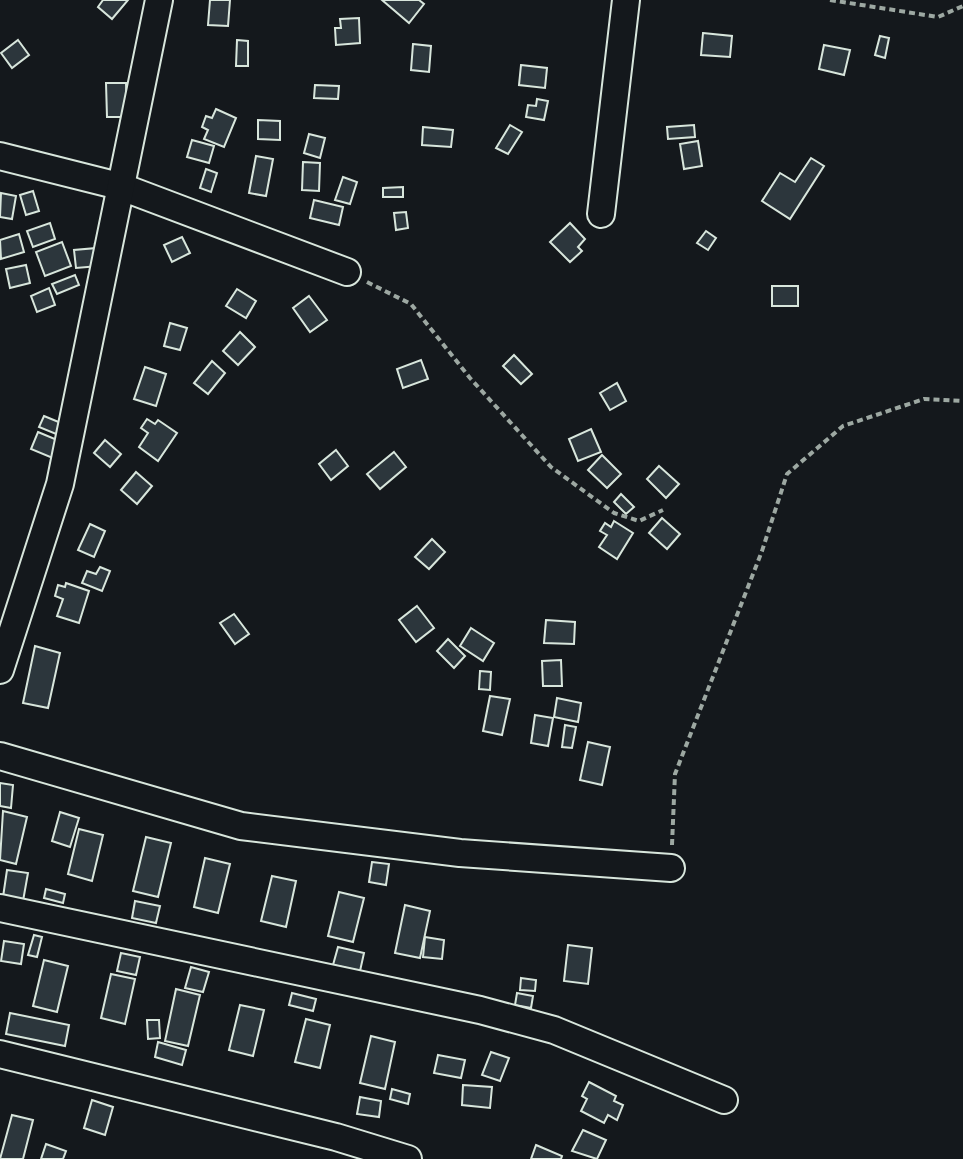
<svg xmlns="http://www.w3.org/2000/svg" width="963" height="1159" font-family="Jost,sans-serif">
	<style>
		.building { fill: #2c363c; stroke: #d8e6dc; stroke-width: 2 }
		.lines { fill: none; stroke-linecap: round; stroke-linejoin: round }
		.minor-casing { stroke: #d8e6dc; stroke-width: 30 }
		.path { stroke: #9da8a2; stroke-width: 4; stroke-dasharray: 6 4; stroke-linecap: butt }
		.minor { stroke: #14181c; stroke-width: 26 }
	</style>
	<rect width="100%" height="100%" fill="#14181c"/>
	<g class="building">
		<polygon points="103,0 128,0 112,19 98,7"/>
		<polygon points="210,0 230,0 228,26 208,25"/>
		<polygon points="382,0 419,0 424,4 409,23"/>
		<polygon points="359,18 360,43 336,45 335,28 341,28 340,19"/>
		<polygon points="703,33 732,36 730,57 701,55"/>
		<polygon points="880,36 889,38 885,58 875,55"/>
		<polygon points="18,40 29,55 12,68 1,53"/>
		<polygon points="237,40 248,41 248,66 236,66"/>
		<polygon points="413,44 431,46 429,72 411,70"/>
		<polygon points="824,45 850,50 844,75 819,69"/>
		<polygon points="521,65 547,68 545,88 519,85"/>
		<polygon points="106,83 126,83 127,117 107,117"/>
		<polygon points="315,85 339,86 338,99 314,98"/>
		<polygon points="537,99 548,101 544,120 526,117 528,105 536,106"/>
		<polygon points="216,109 236,118 224,147 204,139 208,130 202,127 206,116 212,118"/>
		<polygon points="258,120 280,121 280,140 258,139"/>
		<polygon points="510,125 522,132 508,154 496,148"/>
		<polygon points="694,125 695,137 668,139 667,127"/>
		<polygon points="423,127 453,130 451,147 422,145"/>
		<polygon points="309,134 325,138 320,158 304,153"/>
		<polygon points="192,140 214,146 209,163 187,157"/>
		<polygon points="698,141 702,166 684,169 680,144"/>
		<polygon points="256,156 273,159 266,196 249,193"/>
		<polygon points="811,158 824,166 790,219 762,201 780,173 795,182"/>
		<polygon points="303,162 320,163 319,191 302,190"/>
		<polygon points="206,169 217,173 211,192 200,188"/>
		<polygon points="343,177 357,182 350,204 335,200"/>
		<polygon points="403,187 403,197 383,197 383,188"/>
		<polygon points="33,191 39,211 26,215 20,195"/>
		<polygon points="1,193 16,196 12,219 0,217"/>
		<polygon points="314,200 343,207 339,225 310,218"/>
		<polygon points="406,212 408,228 396,230 394,213"/>
		<polygon points="50,223 55,239 33,247 27,231"/>
		<polygon points="570,223 585,239 578,247 582,251 570,262 550,242"/>
		<polygon points="706,231 716,238 708,250 697,243"/>
		<polygon points="19,234 24,252 1,259 0,240"/>
		<polygon points="182,237 190,253 172,262 164,245"/>
		<polygon points="62,242 71,266 45,276 36,252"/>
		<polygon points="102,243 99,266 76,268 74,250 96,248 95,244"/>
		<polygon points="26,265 30,283 10,288 6,269"/>
		<polygon points="75,275 79,285 57,294 52,284"/>
		<rect x="772" y="286" width="26" height="20"/>
		<polygon points="49,288 55,305 37,312 31,296"/>
		<polygon points="237,289 256,301 246,318 226,306"/>
		<polygon points="309,296 327,320 310,332 293,308"/>
		<polygon points="170,323 187,328 180,350 164,346"/>
		<polygon points="240,332 255,347 238,365 223,351"/>
		<polygon points="514,355 532,374 521,384 503,366"/>
		<polygon points="421,360 428,379 403,388 397,369"/>
		<polygon points="212,361 225,373 208,394 194,383"/>
		<polygon points="145,367 166,374 156,406 134,399"/>
		<polygon points="617,383 626,401 610,410 600,393"/>
		<polygon points="44,416 66,425 61,436 39,427"/>
		<polygon points="147,419 155,424 158,420 177,433 158,461 139,447 148,433 141,428"/>
		<polygon points="591,429 601,452 578,461 569,439"/>
		<polygon points="38,432 62,442 55,459 31,449"/>
		<polygon points="105,440 121,454 110,467 94,453"/>
		<polygon points="336,450 348,466 331,480 319,464"/>
		<polygon points="394,452 406,467 380,489 367,474"/>
		<polygon points="602,455 621,474 607,488 588,470"/>
		<polygon points="659,466 679,484 666,498 647,479"/>
		<polygon points="136,472 152,486 137,504 121,490"/>
		<polygon points="621,494 634,507 626,514 614,502"/>
		<polygon points="662,518 680,534 667,549 649,533"/>
		<polygon points="614,521 633,533 617,559 599,547 607,535 600,531 605,523 611,527"/>
		<polygon points="90,524 105,531 94,557 78,550"/>
		<polygon points="432,539 445,552 429,569 415,557"/>
		<polygon points="100,567 110,571 102,591 82,583 87,571 96,574"/>
		<polygon points="66,583 89,591 79,623 57,616 63,599 55,596 58,585 65,587"/>
		<polygon points="417,606 434,628 416,642 399,620"/>
		<polygon points="234,614 249,634 235,644 220,623"/>
		<polygon points="546,620 575,622 574,644 544,643"/>
		<polygon points="471,628 494,643 483,661 460,646"/>
		<polygon points="448,639 465,656 454,668 437,651"/>
		<polygon points="35,646 60,653 48,708 23,703"/>
		<polygon points="561,660 562,686 543,686 542,661"/>
		<polygon points="480,671 491,672 490,690 479,689"/>
		<polygon points="490,696 510,699 502,735 483,731"/>
		<polygon points="557,698 581,703 578,722 554,717"/>
		<polygon points="535,715 553,718 548,746 531,743"/>
		<polygon points="565,725 576,727 572,748 562,747"/>
		<polygon points="588,742 610,747 602,785 580,780"/>
		<polygon points="0,783 13,785 11,808 0,806"/>
		<polygon points="3,811 27,817 16,864 0,860"/>
		<polygon points="60,812 79,818 70,847 52,841"/>
		<polygon points="79,829 103,835 92,881 68,874"/>
		<polygon points="146,837 171,843 158,897 133,891"/>
		<polygon points="205,858 230,864 218,913 194,907"/>
		<polygon points="372,862 389,864 386,885 369,882"/>
		<polygon points="7,870 28,873 23,901 3,897"/>
		<polygon points="272,876 296,881 286,927 261,921"/>
		<polygon points="46,889 65,894 63,903 44,898"/>
		<polygon points="339,892 364,898 353,942 328,936"/>
		<polygon points="135,901 160,906 156,923 132,918"/>
		<polygon points="405,905 430,911 420,958 395,953"/>
		<polygon points="34,935 42,937 37,957 28,955"/>
		<polygon points="425,937 444,940 442,959 423,957"/>
		<polygon points="4,941 24,944 21,964 1,961"/>
		<polygon points="568,945 592,948 588,984 564,981"/>
		<polygon points="338,947 364,953 360,971 333,965"/>
		<polygon points="121,953 140,957 136,975 117,971"/>
		<polygon points="44,960 68,966 57,1012 33,1006"/>
		<polygon points="191,967 209,972 203,992 185,988"/>
		<polygon points="111,974 135,979 125,1024 101,1018"/>
		<polygon points="521,978 536,980 535,991 520,990"/>
		<polygon points="176,989 200,995 188,1046 165,1041"/>
		<polygon points="292,993 316,999 313,1011 289,1005"/>
		<polygon points="517,993 533,996 531,1008 515,1005"/>
		<polygon points="240,1005 264,1010 253,1056 229,1050"/>
		<polygon points="10,1013 69,1025 65,1046 6,1034"/>
		<polygon points="306,1019 330,1025 320,1068 295,1062"/>
		<polygon points="147,1020 159,1020 160,1038 148,1039"/>
		<polygon points="371,1036 395,1042 385,1089 360,1083"/>
		<polygon points="158,1042 186,1050 182,1065 155,1057"/>
		<polygon points="491,1052 509,1058 500,1081 482,1075"/>
		<polygon points="438,1055 465,1060 461,1078 434,1073"/>
		<polygon points="589,1082 616,1096 614,1101 623,1105 617,1120 608,1115 604,1123 581,1111 587,1099 582,1096"/>
		<polygon points="463,1085 492,1087 490,1108 462,1105"/>
		<polygon points="392,1089 410,1094 408,1104 390,1099"/>
		<polygon points="360,1097 381,1101 379,1117 357,1114"/>
		<polygon points="92,1100 113,1107 105,1135 84,1128"/>
		<polygon points="12,1115 33,1120 23,1159 0,1159"/>
		<polygon points="583,1130 606,1140 597,1159 572,1151"/>
		<polygon points="46,1144 66,1151 63,1159 41,1159"/>
		<polygon points="536,1145 562,1156 561,1159 531,1159"/>
	</g>
	<g class="lines">
		<defs>
			<g id="minor">
				<polyline points="0,156 119,186 347,272"/>
				<polyline points="601,214 626,0"/>
				<polyline points="0,670 60,484 159,0"/>
				<polyline points="0,756 241,826 460,853 671,868"/>
				<polyline points="0,908 480,1010 554,1030 724,1100"/>
				<polyline points="0,1054 336,1137 408,1159"/>
			</g>
		</defs>
		<use href="#minor" class="minor-casing"/>
		<g class="path">
			<polyline points="830,0 938,17 963,6"/>
			<polyline points="367,282 411,304 470,378 551,467 614,513 639,521 663,510"/>
			<polyline points="672,845 675,774 762,551 787,474 843,426 924,399 963,401"/>
		</g>
		<use href="#minor" class="minor"/>
	</g>
</svg>
